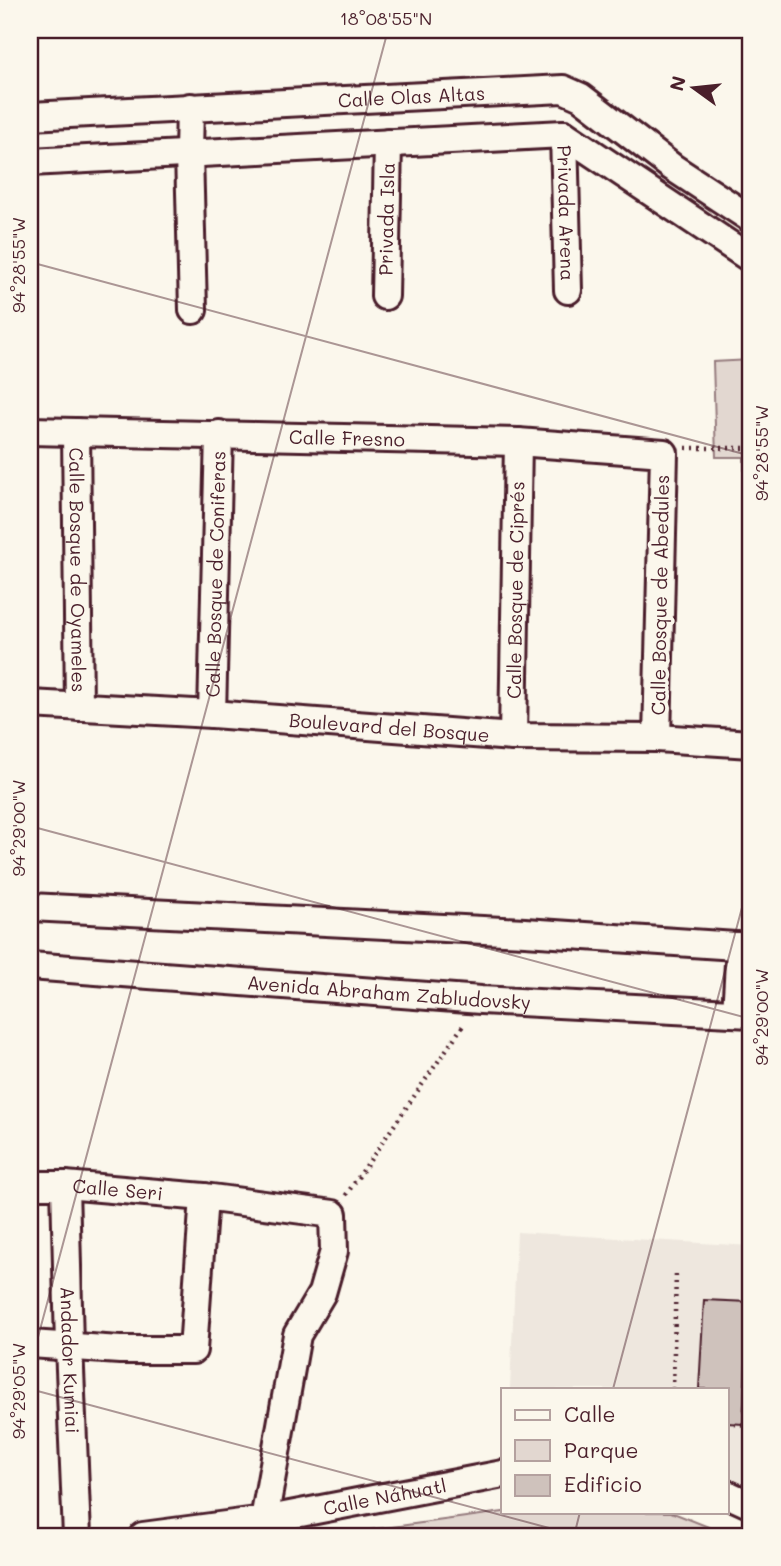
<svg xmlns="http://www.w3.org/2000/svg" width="781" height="1566" font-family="Mali,sans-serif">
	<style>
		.built { fill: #eee7de }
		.green { fill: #e2d7d0; stroke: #967b7e; stroke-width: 2 }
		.building { fill: #cfc2bc; stroke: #4a1f2b; stroke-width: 2 }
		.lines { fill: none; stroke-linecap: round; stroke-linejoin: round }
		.minor-casing { stroke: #4a1f2b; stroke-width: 32 }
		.path { stroke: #4a1f2b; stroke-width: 4.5; stroke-dasharray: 2 5; stroke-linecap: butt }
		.minor { stroke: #fbf7ec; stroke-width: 26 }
		.ticks { fill: none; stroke: #4a1f2b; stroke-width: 2; stroke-opacity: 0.45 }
		.labels { text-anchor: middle; stroke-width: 7; stroke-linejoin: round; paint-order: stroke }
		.street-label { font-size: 19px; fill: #4a1f2b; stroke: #fbf7ec }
		.neatline { fill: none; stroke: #4a1f2b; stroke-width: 2.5 }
		.ticks-label { font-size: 18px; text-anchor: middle; fill: #4a1f2b }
	</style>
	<rect width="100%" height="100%" fill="#fbf7ec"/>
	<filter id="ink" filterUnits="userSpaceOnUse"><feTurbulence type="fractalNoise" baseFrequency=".0143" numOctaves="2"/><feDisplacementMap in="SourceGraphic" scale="14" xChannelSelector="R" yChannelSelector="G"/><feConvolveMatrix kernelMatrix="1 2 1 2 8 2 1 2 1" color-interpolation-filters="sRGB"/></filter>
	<g filter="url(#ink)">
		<polygon class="built" points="517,1232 751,1246 751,1490 727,1479 727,1389 510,1389"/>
		<g class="green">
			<polygon points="751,360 751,659 747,659 744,457 716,457 713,362"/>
			<polygon points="503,1512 671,1512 731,1536 325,1536"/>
		</g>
		<polygon class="building" points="704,1300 749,1302 743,1424 727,1423 727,1389 699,1389"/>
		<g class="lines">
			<defs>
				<g id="minor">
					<polyline points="190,107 189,153 193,310"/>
					<path id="s1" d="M30,116L563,89L581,97L672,167L751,219"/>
					<path id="s2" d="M564,134L568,290"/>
					<polyline points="30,162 564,134 751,259"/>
					<path id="s3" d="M385,296L388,143"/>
					<path id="s4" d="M30,431L518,442L664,453L657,738"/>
					<path id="s5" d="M76,432L79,707"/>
					<path id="s6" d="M30,704L212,714L513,737L657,738L751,744"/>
					<path id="s7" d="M212,714L219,434"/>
					<path id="s8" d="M513,737L518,442"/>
					<polyline points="30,907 525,932 751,947"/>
					<path id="s9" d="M30,966L481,1000L751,1014"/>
					<polyline points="736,1013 740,946"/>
					<path id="s10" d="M30,1185H65L204,1197L333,1214L334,1251L322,1293L297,1335L264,1520"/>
					<path id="s11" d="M65,1185L69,1346L77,1536"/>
					<polyline points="30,1344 120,1350 193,1350 204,1197"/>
					<polyline points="727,1494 751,1505"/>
					<path id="s12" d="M143,1536L264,1520L503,1474"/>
				</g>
			</defs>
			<use href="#minor" class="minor-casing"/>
			<g class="path">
				<polyline points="686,448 751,448"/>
				<polyline points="346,1195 464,1024"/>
				<polyline points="673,1389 676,1274"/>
				<polyline points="727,1424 751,1425"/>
			</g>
			<use href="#minor" class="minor"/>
		</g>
	</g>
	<path class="ticks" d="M30,262L751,456M30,826L751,1019M30,1367L388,30M30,1389L579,1536M613,1389L751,874M574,1536L580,1512"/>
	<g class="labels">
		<g class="street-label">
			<text dy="7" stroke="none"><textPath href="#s1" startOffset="382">Calle Olas Altas</textPath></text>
			<text dy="7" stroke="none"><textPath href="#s2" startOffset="79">Privada Arena</textPath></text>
			<text dy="7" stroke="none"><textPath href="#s3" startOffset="77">Privada Isla</textPath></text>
			<text dy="7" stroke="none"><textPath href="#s4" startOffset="317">Calle Fresno</textPath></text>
			<text dy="7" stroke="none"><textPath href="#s5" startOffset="138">Calle Bosque de Oyameles</textPath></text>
			<text dy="7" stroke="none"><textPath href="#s7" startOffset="140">Calle Bosque de Coniferas</textPath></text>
			<text dy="7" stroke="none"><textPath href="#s8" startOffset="147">Calle Bosque de Ciprés</textPath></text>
			<text transform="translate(660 595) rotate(-89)" y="7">Calle Bosque de Abedules</text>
			<text dy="7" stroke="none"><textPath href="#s6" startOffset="360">Boulevard del Bosque</textPath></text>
			<text dy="7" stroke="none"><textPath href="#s9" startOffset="360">Avenida Abraham Zabludovsky</textPath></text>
			<text dy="7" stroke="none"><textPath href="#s10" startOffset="88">Calle Seri</textPath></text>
			<text dy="7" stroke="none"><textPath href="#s11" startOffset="175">Andador Kumiai</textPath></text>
			<text dy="7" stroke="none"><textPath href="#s12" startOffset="245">Calle Náhuatl</textPath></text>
		</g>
	</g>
	<rect width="781" height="1566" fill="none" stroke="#fbf7ec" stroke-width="77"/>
	<rect x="501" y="1388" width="228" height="126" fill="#fbf7ec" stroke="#b4a19f" stroke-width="2"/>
	<rect x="515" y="1410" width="35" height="10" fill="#fbf7ec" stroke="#b4a19f" stroke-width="2"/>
	<text x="564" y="1422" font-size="21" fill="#4a1f2b">Calle</text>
	<rect x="515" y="1440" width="35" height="21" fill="#e2d7d0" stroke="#b4a19f" stroke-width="2"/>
	<text x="564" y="1458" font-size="21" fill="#4a1f2b">Parque</text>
	<rect x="515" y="1475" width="35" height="21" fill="#cfc2bc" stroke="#b4a19f" stroke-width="2"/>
	<text x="564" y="1492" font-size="21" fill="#4a1f2b">Edificio</text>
	<g transform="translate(694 88) rotate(285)" stroke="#fbf7ec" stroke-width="5" paint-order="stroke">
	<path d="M0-5L12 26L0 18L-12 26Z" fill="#4a1f2b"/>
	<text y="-10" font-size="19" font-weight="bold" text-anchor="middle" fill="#4a1f2b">N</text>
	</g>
	<rect x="38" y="38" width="704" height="1490" class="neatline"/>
	<g class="ticks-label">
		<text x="386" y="25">18°08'55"N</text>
		<text transform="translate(19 265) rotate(-90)" y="6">94°28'55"W</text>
		<text transform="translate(762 453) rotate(-90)" y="6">94°28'55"W</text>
		<text transform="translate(19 828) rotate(-90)" y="6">94°29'00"W</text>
		<text transform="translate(762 1017) rotate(-90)" y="6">94°29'00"W</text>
		<text transform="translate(19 1391) rotate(-90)" y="6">94°29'05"W</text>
	</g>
</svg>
